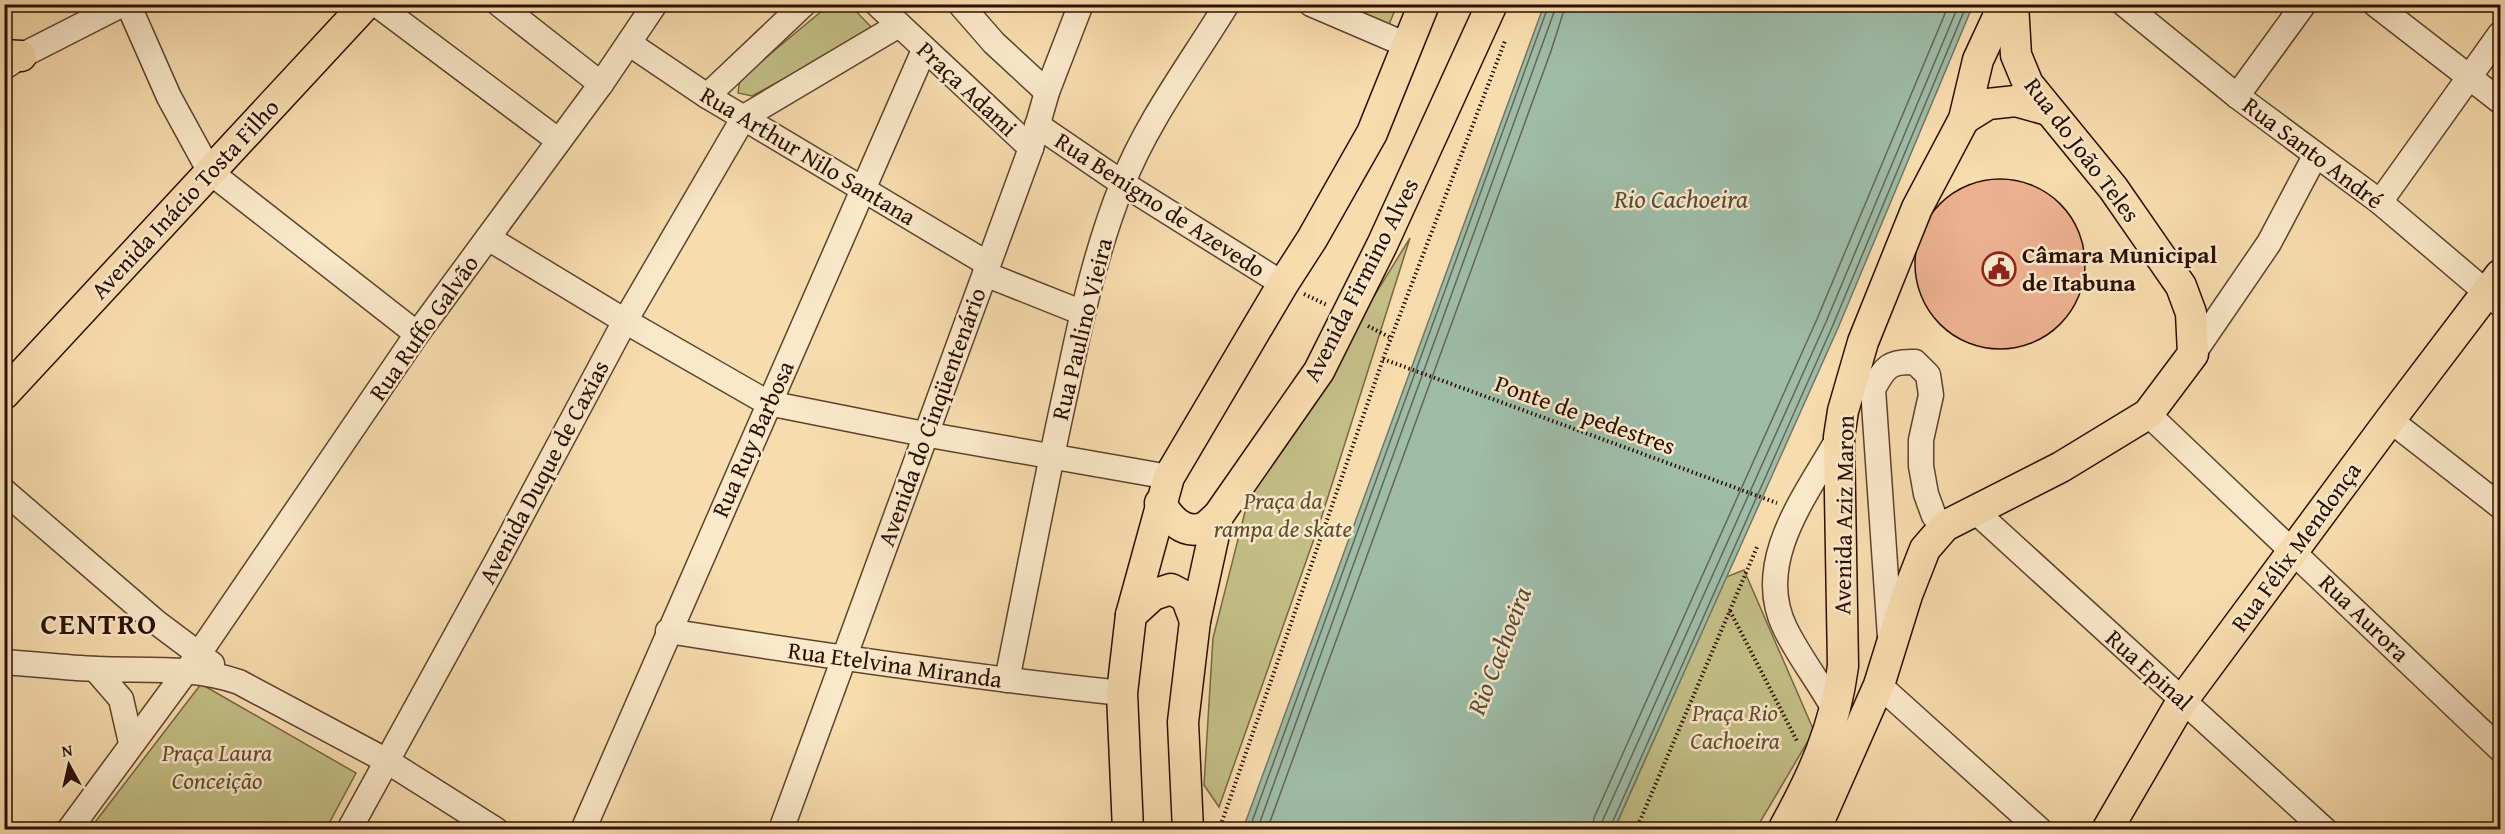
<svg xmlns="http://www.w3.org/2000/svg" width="2505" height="834" font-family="'Gentium Book Plus',serif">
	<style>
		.green { fill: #c3be86; stroke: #786643; stroke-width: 1.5 }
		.water { fill: #9ebca7; stroke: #707764; stroke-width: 1.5 }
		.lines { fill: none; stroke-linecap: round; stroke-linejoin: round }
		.shore { stroke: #656654; stroke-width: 1.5 }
		.building { fill: #ebb190; stroke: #2c0f00; stroke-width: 1.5 }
		.minor-casing { stroke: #5f422c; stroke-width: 27 }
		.major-casing { stroke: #2c0f00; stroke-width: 33 }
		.path { stroke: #2c0f00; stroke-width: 4; stroke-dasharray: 1.5 3; stroke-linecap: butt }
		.minor { stroke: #fae8ca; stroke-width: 24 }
		.major { stroke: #f7dcae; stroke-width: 30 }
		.labels { text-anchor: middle; stroke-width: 5; stroke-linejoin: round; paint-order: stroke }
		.street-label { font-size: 24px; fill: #2c0f00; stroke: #fae8ca }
		.poi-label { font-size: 24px; font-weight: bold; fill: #2c0f00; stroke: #fae8ca; text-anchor: start }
		.park-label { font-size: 24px; font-style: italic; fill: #614c2f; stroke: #fae8ca }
		.water-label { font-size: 26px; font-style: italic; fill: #544c3a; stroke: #fae8ca }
		.district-label { font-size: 30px; font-weight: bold; letter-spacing: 1.5px; fill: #2c0f00; stroke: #fae8ca }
	</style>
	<rect width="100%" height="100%" fill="#f7dcae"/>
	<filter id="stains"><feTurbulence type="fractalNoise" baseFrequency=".00333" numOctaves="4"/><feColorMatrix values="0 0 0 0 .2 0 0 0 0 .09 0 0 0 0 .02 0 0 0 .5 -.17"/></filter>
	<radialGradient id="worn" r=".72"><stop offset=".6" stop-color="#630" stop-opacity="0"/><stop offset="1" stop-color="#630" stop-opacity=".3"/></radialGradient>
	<g class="green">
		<polygon points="829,5 850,5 874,30 752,96 738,93 740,79"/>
		<polygon points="1337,5 1397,5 1388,27"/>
		<polygon points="1410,238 1320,522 1219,807 1204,785 1213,638 1248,500"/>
		<polygon points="1744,570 1814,731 1756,829 1614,830 1726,577"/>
		<polygon points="201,684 356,773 326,829 89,830"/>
	</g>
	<polygon class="water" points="1544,5 1973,5 1838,328 1614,829 1243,829"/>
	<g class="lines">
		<g class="shore">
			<polyline points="1249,830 1549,4"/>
			<polyline points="1257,830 1557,4"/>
			<polyline points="1267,830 1551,51 1566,4"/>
			<polyline points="1592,830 1594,818 1817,319 1949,4"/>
			<polyline points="1601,830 1602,822 1826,322 1959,4"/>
			<polyline points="1609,830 1833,325 1967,4"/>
		</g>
	</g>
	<circle class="building" cx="2000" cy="264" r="85"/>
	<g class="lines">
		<defs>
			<g id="minor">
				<polyline points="128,4 169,97 210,172 417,334"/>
				<polyline points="376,4 559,141"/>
				<polyline points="499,4 601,84"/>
				<polyline points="877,4 1031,148"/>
				<polyline points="960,4 994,43 1047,92"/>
				<polyline points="1311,4 1409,46"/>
				<polyline points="2124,4 2237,96 2380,202 2500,304"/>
				<polyline points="2375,4 2500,101"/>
				<polyline points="630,44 707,96 988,264"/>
				<polyline points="6,66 21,56 123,4"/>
				<polyline points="707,96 804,4"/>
				<polyline points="2237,96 2304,4"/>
				<polyline points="1037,125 1122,183 1283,284"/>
				<polyline points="2380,202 2500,34"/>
				<polyline points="488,238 625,321 768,403 924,434 1169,477"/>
				<polyline points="985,274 1083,313"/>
				<polyline points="2193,354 2269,243 2315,156"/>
				<polyline points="2148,414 2500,749"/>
				<polyline points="2390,420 2500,506"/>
				<polyline points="4,491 156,622 212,664"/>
				<polyline points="1974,510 2325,830"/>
				<path d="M668,631C819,655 970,677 1122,693"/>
				<path d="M1890,637L1873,389C1885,367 1889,361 1915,362L1928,375L1931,395L1921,440V466L1926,494L1934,516L1945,526"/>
				<path d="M4,662C35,664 66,668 97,669C145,671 193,666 239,682L387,761L496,830"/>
				<polyline points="95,669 121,699 131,743"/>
				<path d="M1007,680C1027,582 1045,484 1067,386C1081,318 1096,250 1122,185C1147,121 1191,63 1227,4"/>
				<polyline points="1879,685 2040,830"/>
				<path d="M1835,711C1820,683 1799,657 1785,628C1752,561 1808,493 1839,437"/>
				<polyline points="69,830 198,655 417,334 601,84 655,4"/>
				<polyline points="349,830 498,559 625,321 744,117 899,25"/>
				<polyline points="583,830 924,50"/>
				<polyline points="781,830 1031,148 1047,92 1081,4"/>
			</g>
			<g id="major">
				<polyline points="4,55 21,56"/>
				<polyline points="1964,119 1988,104 2016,101 2048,110"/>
				<polyline points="4,394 366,4"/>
				<path d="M1160,503C1169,517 1182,535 1203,528C1208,526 1214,519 1218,516"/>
				<polyline points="1131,615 1153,595 1171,589 1186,597 1195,621"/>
				<polyline points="1128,830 1122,693 1131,615 1169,477 1283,284 1312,239 1372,133 1424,4"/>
				<polyline points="1188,830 1183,722 1195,621 1218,516 1319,371 1382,245 1492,4"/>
				<path d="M1783,830C1813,776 1835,728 1843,666L1839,437L1843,411L1863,342L1917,208L1964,119L1978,60L2004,4"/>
				<polyline points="1815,830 1879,685 1907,595 1925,549 1945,526 2061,467 2148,414 2193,354 2191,313 2181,286 2113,188 2028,84 2016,55 2013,4"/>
				<polyline points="2107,830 2182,701 2390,420 2500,275"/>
			</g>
		</defs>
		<use href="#minor" class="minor-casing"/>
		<use href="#major" class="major-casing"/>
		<g class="path">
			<polyline points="1304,294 1327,305"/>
			<polyline points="1368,326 1391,338"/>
			<polyline points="1383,359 1777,503"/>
			<polyline points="1730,611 1798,743"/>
			<polyline points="1219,830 1383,359 1505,41"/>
			<polyline points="1636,830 1757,547"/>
		</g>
		<use href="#minor" class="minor"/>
		<use href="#major" class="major"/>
	</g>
	<defs>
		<symbol id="civic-ring" viewBox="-11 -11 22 22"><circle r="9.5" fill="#fae8ca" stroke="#8f2418" stroke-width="1.5"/><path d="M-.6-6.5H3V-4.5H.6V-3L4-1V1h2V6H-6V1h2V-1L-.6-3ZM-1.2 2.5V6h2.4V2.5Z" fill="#8f2418"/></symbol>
	</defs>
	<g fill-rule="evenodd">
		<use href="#civic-ring" x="1980" y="250" width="38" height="38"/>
	</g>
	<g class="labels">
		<g class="street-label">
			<text transform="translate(967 89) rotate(43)" y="8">Praça Adami</text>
			<text transform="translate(2082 150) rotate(53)" y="8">Rua do João Teles</text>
			<text transform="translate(2313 153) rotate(37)" y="8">Rua Santo André</text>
			<text transform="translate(808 156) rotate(31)" y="8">Rua Arthur Nilo Santana</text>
			<text transform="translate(185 199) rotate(-47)" y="8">Avenida Inácio Tosta Filho</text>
			<text transform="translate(1160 205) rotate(33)" y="8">Rua Benigno de Azevedo</text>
			<text transform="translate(1361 280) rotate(-63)" y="8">Avenida Firmino Alves</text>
			<text transform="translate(424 328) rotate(-55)" y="8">Rua Ruffo Galvão</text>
			<text transform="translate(1082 329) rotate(-76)" y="8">Rua Paulino Vieira</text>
			<text transform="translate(1585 415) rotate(20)" y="8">Ponte de pedestres</text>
			<text transform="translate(932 417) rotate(-70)" y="8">Avenida do Cinqüentenário</text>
			<text transform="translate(753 439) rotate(-66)" y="8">Rua Ruy Barbosa</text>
			<text transform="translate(544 472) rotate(-62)" y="8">Avenida Duque de Caxias</text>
			<text transform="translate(1844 515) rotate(-89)" y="8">Avenida Aziz Maron</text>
			<text transform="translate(2296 547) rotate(-54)" y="8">Rua Félix Mendonça</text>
			<text transform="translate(2364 618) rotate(44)" y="8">Rua Aurora</text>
			<text transform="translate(895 665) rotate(8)" y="8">Rua Etelvina Miranda</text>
			<text transform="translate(2149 670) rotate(42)" y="8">Rua Epinal</text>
		</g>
		<g class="poi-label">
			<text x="2022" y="263">Câmara Municipal<tspan x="2022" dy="28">de Itabuna</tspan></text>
		</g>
		<g class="park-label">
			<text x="1283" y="509">Praça da<tspan x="1283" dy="28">rampa de skate</tspan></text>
			<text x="1735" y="721">Praça Rio<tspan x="1735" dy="28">Cachoeira</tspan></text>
			<text x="217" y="761">Praça Laura<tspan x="217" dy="28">Conceição</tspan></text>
		</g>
		<g class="water-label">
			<text x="1681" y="208">Rio Cachoeira</text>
			<text transform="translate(1499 651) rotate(-69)" y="9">Rio Cachoeira</text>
		</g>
		<g class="district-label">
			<text x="99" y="634">CENTRO</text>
		</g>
	</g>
	<rect width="2505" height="834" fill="none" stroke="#f7dcae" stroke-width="24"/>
	<rect x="6" y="6" width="2493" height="822" fill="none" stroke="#2c0f00" stroke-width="3"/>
	<rect x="12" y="12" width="2481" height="810" fill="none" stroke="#2c0f00" stroke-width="1.5"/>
	<g transform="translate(69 765) rotate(352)" stroke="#fae8ca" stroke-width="4.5" paint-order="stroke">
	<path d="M0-4.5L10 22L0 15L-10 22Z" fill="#2c0f00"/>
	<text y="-9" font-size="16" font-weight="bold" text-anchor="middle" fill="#2c0f00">N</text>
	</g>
	<rect width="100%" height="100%" filter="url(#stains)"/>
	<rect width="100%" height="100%" fill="url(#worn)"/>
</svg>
